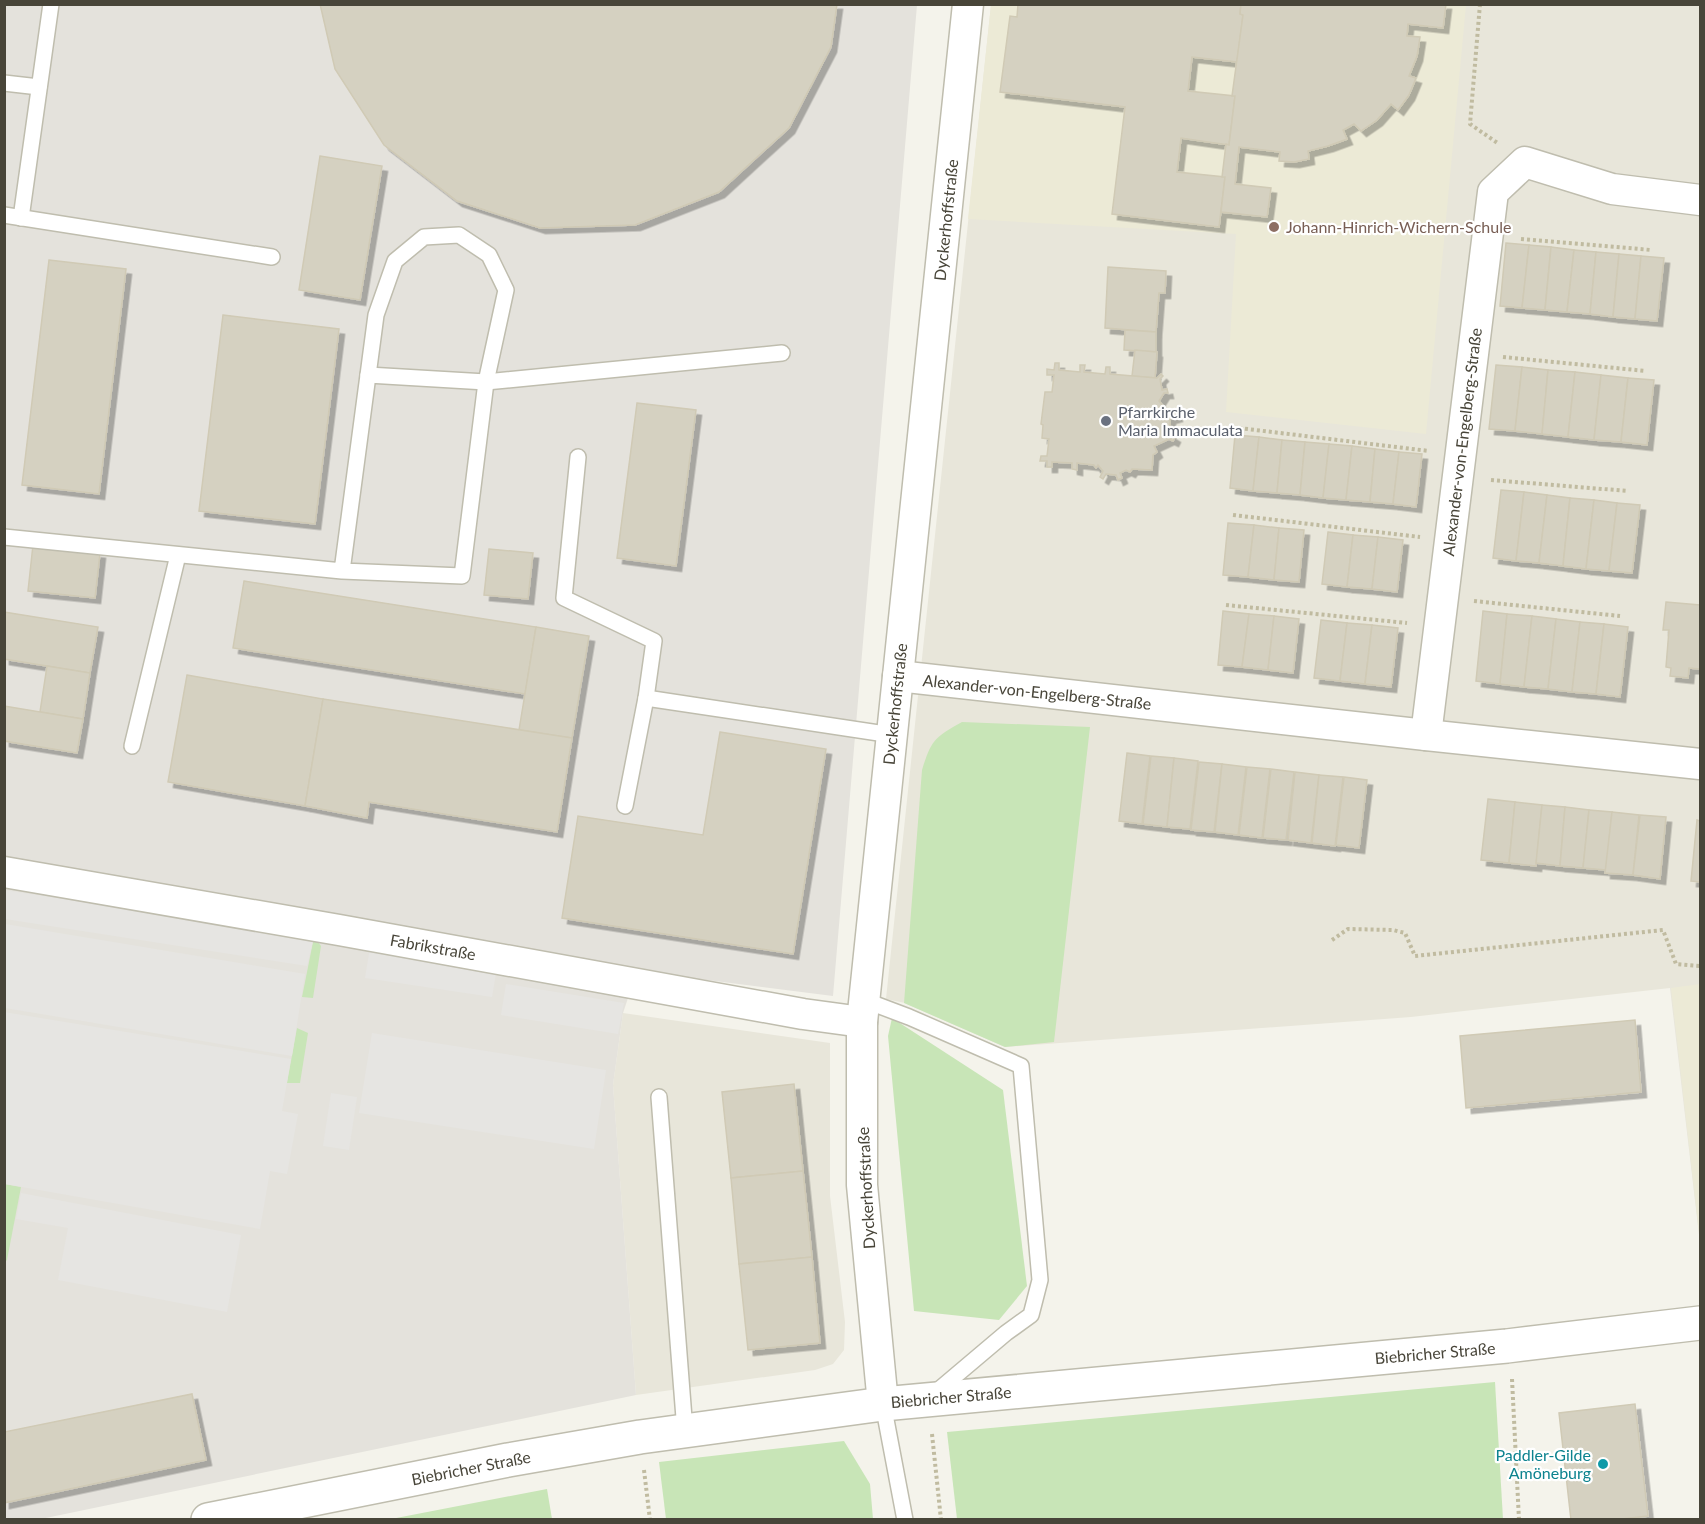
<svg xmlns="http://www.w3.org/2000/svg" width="1705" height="1524" font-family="Lato,sans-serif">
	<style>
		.residential { fill: #e8e6da }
		.industrial { fill: #e4e2dc }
		.education { fill: #ecead6 }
		.green { fill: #c8e5b7 }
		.parking { fill: #e6e5e2 }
		.building { fill: #d5d1c1; stroke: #d0cab5; stroke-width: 1.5; filter: url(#shadow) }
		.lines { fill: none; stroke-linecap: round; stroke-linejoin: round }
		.service-casing { stroke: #bfbdae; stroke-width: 18 }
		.minor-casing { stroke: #bfbdae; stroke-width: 33 }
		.tertiary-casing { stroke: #bfbdae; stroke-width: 36 }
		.path { stroke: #c0bba0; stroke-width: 4; stroke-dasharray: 3 3; stroke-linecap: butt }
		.service { stroke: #fff; stroke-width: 15 }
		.minor { stroke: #fff; stroke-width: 30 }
		.tertiary { stroke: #fff; stroke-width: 33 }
		.education-dot { fill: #8d6e63; stroke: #fff; stroke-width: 2 }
		.worship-dot { fill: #6b7280; stroke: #fff; stroke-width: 2 }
		.culture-dot { fill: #0f9aa8; stroke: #fff; stroke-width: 2 }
		.labels { text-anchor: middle; stroke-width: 4.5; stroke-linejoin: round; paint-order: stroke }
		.street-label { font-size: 16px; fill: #484539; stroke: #fff }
		.education-label { font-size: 16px; fill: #785e54; stroke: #fff; text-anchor: start }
		.worship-label { font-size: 16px; fill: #5b616d; stroke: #fff; text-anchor: start }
		.culture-label { font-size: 16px; fill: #0d838f; stroke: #fff; text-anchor: end }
	</style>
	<defs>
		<filter id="shadow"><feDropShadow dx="5.5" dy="5.5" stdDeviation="0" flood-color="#0004"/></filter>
	</defs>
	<rect width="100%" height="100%" fill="#f4f3eb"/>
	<g class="residential">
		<polygon points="991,5 1700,5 1700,1243 1670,988 1411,1017 1005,1047 905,1003 886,999"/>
		<polygon points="623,1013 830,1043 830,1196 845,1322 844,1350 833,1364 815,1370 636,1395 613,1085"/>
	</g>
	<polygon class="industrial" points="5,5 917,5 833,996 637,971 623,1013 613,1085 636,1395 41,1519 5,1520"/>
	<g class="education">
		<polygon points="991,5 1466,5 1426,434 1226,412 1236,234 968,219"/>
		<polygon points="1700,984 1700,1242 1671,988"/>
	</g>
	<g class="green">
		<path d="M962,722L1090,727L1054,1042L1005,1047L904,1003L922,770C931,740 935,737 962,722Z"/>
		<polygon points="314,937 321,946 313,998 302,997"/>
		<polygon points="892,1018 1003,1090 1027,1286 999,1320 914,1311 888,1036"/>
		<polygon points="297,1028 308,1033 300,1083 287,1083"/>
		<polygon points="4,1184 21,1187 7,1260 5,1262"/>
		<polygon points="1495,1382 1503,1519 957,1519 947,1432"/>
		<polygon points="844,1441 870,1484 873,1519 666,1519 659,1462"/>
		<polygon points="547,1489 552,1519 391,1519"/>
	</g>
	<g class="parking">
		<polygon points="4,890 314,937 307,966 5,919"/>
		<polygon points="5,924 305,974 292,1056 5,1008"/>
		<polygon points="370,948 497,967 492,997 365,978"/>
		<polygon points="506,984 624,1003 618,1034 501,1015"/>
		<polygon points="4,1012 291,1059 282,1111 298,1114 287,1174 270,1171 260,1229 5,1184"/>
		<polygon points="372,1033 606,1070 594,1149 359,1113"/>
		<polygon points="331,1093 357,1097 349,1150 323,1146"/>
		<polygon points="21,1193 241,1235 227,1312 58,1280 68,1228 16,1219"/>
	</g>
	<g class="building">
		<polygon points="320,4 837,4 831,47 789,128 719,192 635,225 540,228 457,201 384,145 335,69"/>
		<polygon points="1018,4 1241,4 1240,14 1243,15 1237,62 1192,57 1188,91 1235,96 1229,145 1181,138 1177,172 1225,177 1219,227 1112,214 1125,107 1000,92 1010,16 1017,17"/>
		<polygon points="1241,4 1446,4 1443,28 1408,24 1407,36 1420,37 1417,56 1409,76 1416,78 1409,95 1398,110 1391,104 1377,120 1361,131 1354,124 1343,130 1347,139 1328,146 1308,151 1309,159 1294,162 1279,161 1280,152 1239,147 1235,184 1271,188 1267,217 1221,212 1225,177 1222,177 1226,144 1229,145 1235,96 1232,96 1243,15 1240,14"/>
		<polygon points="320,156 382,166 360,300 299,290"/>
		<polygon points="1506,243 1529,245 1522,308 1500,306"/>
		<polygon points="1529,245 1551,247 1545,310 1522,308"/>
		<polygon points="1551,247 1574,250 1567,312 1545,310"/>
		<polygon points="1574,250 1596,252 1590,314 1567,312"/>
		<polygon points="1596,252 1619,254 1613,317 1590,314"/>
		<polygon points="1619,254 1641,256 1635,319 1613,317"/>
		<polygon points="1641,256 1664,258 1657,321 1635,319"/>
		<polygon points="49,260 126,269 99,494 22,485"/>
		<polygon points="1108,267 1166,271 1165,293 1159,293 1156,332 1105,328"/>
		<polygon points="223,315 339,329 315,524 199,511"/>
		<polygon points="1125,330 1156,332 1156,352 1124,350"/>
		<polygon points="1135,350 1157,352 1155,378 1132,376"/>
		<polygon points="1055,363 1059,363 1059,370 1080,372 1080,365 1085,365 1084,372 1105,374 1106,367 1110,367 1110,374 1157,378 1161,374 1163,376 1160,379 1162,390 1167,389 1168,393 1164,393 1159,401 1169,413 1175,412 1177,416 1170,418 1170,434 1175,437 1173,441 1169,439 1154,446 1157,452 1153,455 1152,470 1132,469 1130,472 1126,470 1120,473 1122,478 1118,480 1116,475 1106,474 1103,479 1100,477 1103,471 1098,465 1096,468 1094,465 1077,463 1077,470 1072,469 1072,463 1052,462 1052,467 1047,467 1047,461 1040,461 1041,456 1047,456 1049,439 1042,438 1043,425 1041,424 1045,392 1052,392 1054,375 1047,375 1047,369 1054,370"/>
		<polygon points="1496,365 1522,367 1515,431 1489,429"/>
		<polygon points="1522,367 1548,370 1542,434 1515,431"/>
		<polygon points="1548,370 1575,372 1568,437 1542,434"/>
		<polygon points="1575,372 1601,375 1594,440 1568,437"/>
		<polygon points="1601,375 1628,378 1621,442 1594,440"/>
		<polygon points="1628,378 1654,380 1647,445 1621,442"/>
		<polygon points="637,403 696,410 676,566 617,558"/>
		<polygon points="1235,435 1259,437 1253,491 1230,488"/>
		<polygon points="1259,437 1282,440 1277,493 1253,491"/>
		<polygon points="1282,440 1305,442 1300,495 1277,493"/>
		<polygon points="1305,442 1329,444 1323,498 1300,495"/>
		<polygon points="1329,444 1352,446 1346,500 1323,498"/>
		<polygon points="1352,446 1375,449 1370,502 1346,500"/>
		<polygon points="1375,449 1399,452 1393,504 1370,502"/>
		<polygon points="1399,452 1422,454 1416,507 1393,504"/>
		<polygon points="1501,490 1524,492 1516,561 1493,558"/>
		<polygon points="1524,492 1547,495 1539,563 1516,561"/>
		<polygon points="1547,495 1570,498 1563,566 1539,563"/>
		<polygon points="1570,498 1594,500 1586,569 1563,566"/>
		<polygon points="1594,500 1617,503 1609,571 1586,569"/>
		<polygon points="1617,503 1640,505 1632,573 1609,571"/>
		<polygon points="1228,523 1254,525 1248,577 1223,575"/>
		<polygon points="1254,525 1279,528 1274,580 1248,577"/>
		<polygon points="1279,528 1304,530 1299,582 1274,580"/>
		<polygon points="1328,532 1353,535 1347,587 1322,584"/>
		<polygon points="1353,535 1378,537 1372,589 1347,587"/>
		<polygon points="1378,537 1403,540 1397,592 1372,589"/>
		<polygon points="33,545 100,553 95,598 28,591"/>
		<polygon points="489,549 533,553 528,599 484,595"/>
		<polygon points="244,581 536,627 525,694 233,648"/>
		<polygon points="1666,602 1700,605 1700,669 1689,668 1688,678 1670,676 1671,668 1666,667 1669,630 1663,630"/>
		<polygon points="1223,611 1249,614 1242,667 1218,665"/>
		<polygon points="1483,611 1507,614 1500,684 1476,681"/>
		<polygon points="4,612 98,627 90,673 4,659"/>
		<polygon points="1249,614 1274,616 1268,670 1242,667"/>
		<polygon points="1507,614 1532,616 1524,687 1500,684"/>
		<polygon points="1274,616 1299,619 1293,673 1268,670"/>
		<polygon points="1532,616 1556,619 1548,689 1524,687"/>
		<polygon points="1556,619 1580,622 1572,692 1548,689"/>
		<polygon points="1321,620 1347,623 1340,681 1314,678"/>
		<polygon points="1580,622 1604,624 1596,694 1572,692"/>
		<polygon points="1347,623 1372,625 1365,684 1340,681"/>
		<polygon points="1604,624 1628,627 1620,697 1596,694"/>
		<polygon points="1372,625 1398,628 1391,687 1365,684"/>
		<polygon points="536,627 589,636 572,738 519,730"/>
		<polygon points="47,666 90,673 83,719 40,712"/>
		<polygon points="187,675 323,699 305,806 168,782"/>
		<polygon points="323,699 572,738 557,832 369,802 367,818 305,806"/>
		<polygon points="4,706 83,719 77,753 4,741"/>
		<polygon points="720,732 826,749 793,954 562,918 578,816 703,835"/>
		<polygon points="1127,753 1150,756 1142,824 1119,821"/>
		<polygon points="1151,756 1174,758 1167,827 1143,824"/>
		<polygon points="1174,758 1198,761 1190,829 1167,827"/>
		<polygon points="1199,762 1222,764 1214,832 1191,830"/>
		<polygon points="1222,764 1246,767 1238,835 1215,832"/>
		<polygon points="1247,767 1270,769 1262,838 1239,835"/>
		<polygon points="1271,769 1294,772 1286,840 1263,838"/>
		<polygon points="1295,772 1319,775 1311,843 1288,840"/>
		<polygon points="1319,775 1343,777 1335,846 1312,843"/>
		<polygon points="1344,777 1367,780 1359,848 1336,845"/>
		<polygon points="1488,799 1515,802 1509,863 1481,860"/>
		<polygon points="1515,802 1542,805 1536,866 1509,863"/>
		<polygon points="1542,805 1565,807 1560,866 1536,863"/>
		<polygon points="1565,807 1589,810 1583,868 1560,866"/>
		<polygon points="1589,810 1612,812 1606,870 1583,868"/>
		<polygon points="1612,812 1639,815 1633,875 1605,873"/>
		<polygon points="1640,815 1666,817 1660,879 1633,875"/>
		<polygon points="1697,820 1700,821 1700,882 1691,881"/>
		<polygon points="1635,1020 1641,1092 1466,1108 1460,1036"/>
		<polygon points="794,1084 803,1171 731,1178 722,1092"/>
		<polygon points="803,1171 812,1257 739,1264 731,1178"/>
		<polygon points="812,1257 820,1343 748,1350 739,1264"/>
		<polygon points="192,1394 206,1460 4,1503 4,1432"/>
		<polygon points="1635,1404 1648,1516 1613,1520 1571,1520 1559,1413"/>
	</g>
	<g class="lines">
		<defs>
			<g id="service">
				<polyline points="4,83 39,87"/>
				<polyline points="4,215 272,257"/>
				<polyline points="21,218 51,4"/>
				<polyline points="368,375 486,382 782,353"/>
				<polyline points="578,457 564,598 654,641 646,698 625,806"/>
				<polyline points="4,537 342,571 462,576 486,382 506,290 489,255 459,235 424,237 395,261 376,315 342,571"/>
				<polyline points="646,698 892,735"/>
				<polyline points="132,746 178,555"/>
				<polyline points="864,1000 909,1017 1021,1066 1040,1280 1031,1315 1006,1333 935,1393"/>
				<polyline points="659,1097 685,1431"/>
				<polyline points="883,1404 905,1520"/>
			</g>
			<g id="minor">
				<polyline points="898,676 1426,735 1700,764"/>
				<polyline points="1426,735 1493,192 1525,162 1612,189 1700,200"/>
				<polyline points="4,872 339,930 803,1014 862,1022"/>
				<polyline points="883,1404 862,1185 862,1022 968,4"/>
			</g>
			<polyline id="tertiary" points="208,1520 508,1460 640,1437 883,1404 1507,1346 1700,1323"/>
		</defs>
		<use href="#service" class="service-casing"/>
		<use href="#minor" class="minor-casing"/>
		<use href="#tertiary" class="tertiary-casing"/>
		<g class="path">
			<polyline points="1480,4 1470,124 1499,144"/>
			<polyline points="1521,239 1651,250"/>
			<polyline points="1503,357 1646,371"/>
			<polyline points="1239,428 1429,451"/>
			<polyline points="1491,480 1628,491"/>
			<polyline points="1233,515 1420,537"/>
			<polyline points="1474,601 1620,616"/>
			<polyline points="1226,605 1407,623"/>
			<polyline points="1332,940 1348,929 1393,930 1405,933 1415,956 1663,930 1676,964 1700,966"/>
			<polyline points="1512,1379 1519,1520"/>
			<polyline points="932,1434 941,1520"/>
			<polyline points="644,1470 650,1520"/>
		</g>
		<use href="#service" class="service"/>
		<use href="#minor" class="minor"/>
		<use href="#tertiary" class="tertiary"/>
	</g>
	<circle class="education-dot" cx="1274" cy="227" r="6"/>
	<circle class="worship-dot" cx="1106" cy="421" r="6"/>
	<circle class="culture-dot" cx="1603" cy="1464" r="6"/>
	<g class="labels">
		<g class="street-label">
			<text transform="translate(946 220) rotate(-84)" y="6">Dyckerhoffstraße</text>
			<text transform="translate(1462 442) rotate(-83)" y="6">Alexander-von-Engelberg-Straße</text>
			<text transform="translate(1037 692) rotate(6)" y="6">Alexander-von-Engelberg-Straße</text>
			<text transform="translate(895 704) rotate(-84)" y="6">Dyckerhoffstraße</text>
			<text transform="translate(433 947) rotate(10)" y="6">Fabrikstraße</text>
			<text transform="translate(866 1188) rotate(-93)" y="6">Dyckerhoffstraße</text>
			<text transform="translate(1435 1353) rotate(-5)" y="6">Biebricher Straße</text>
			<text transform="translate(951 1397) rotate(-5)" y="6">Biebricher Straße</text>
			<text transform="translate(471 1468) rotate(-11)" y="6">Biebricher Straße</text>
		</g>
		<g class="education-label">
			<text x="1286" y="233">Johann-Hinrich-Wichern-Schule</text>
		</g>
		<g class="worship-label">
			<text x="1118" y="418">Pfarrkirche<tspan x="1118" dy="18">Maria Immaculata</tspan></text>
		</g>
		<g class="culture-label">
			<text x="1591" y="1461">Paddler-Gilde<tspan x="1591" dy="18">Amöneburg</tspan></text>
		</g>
	</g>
	<rect width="1705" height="1524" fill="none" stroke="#484539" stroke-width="12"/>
</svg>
